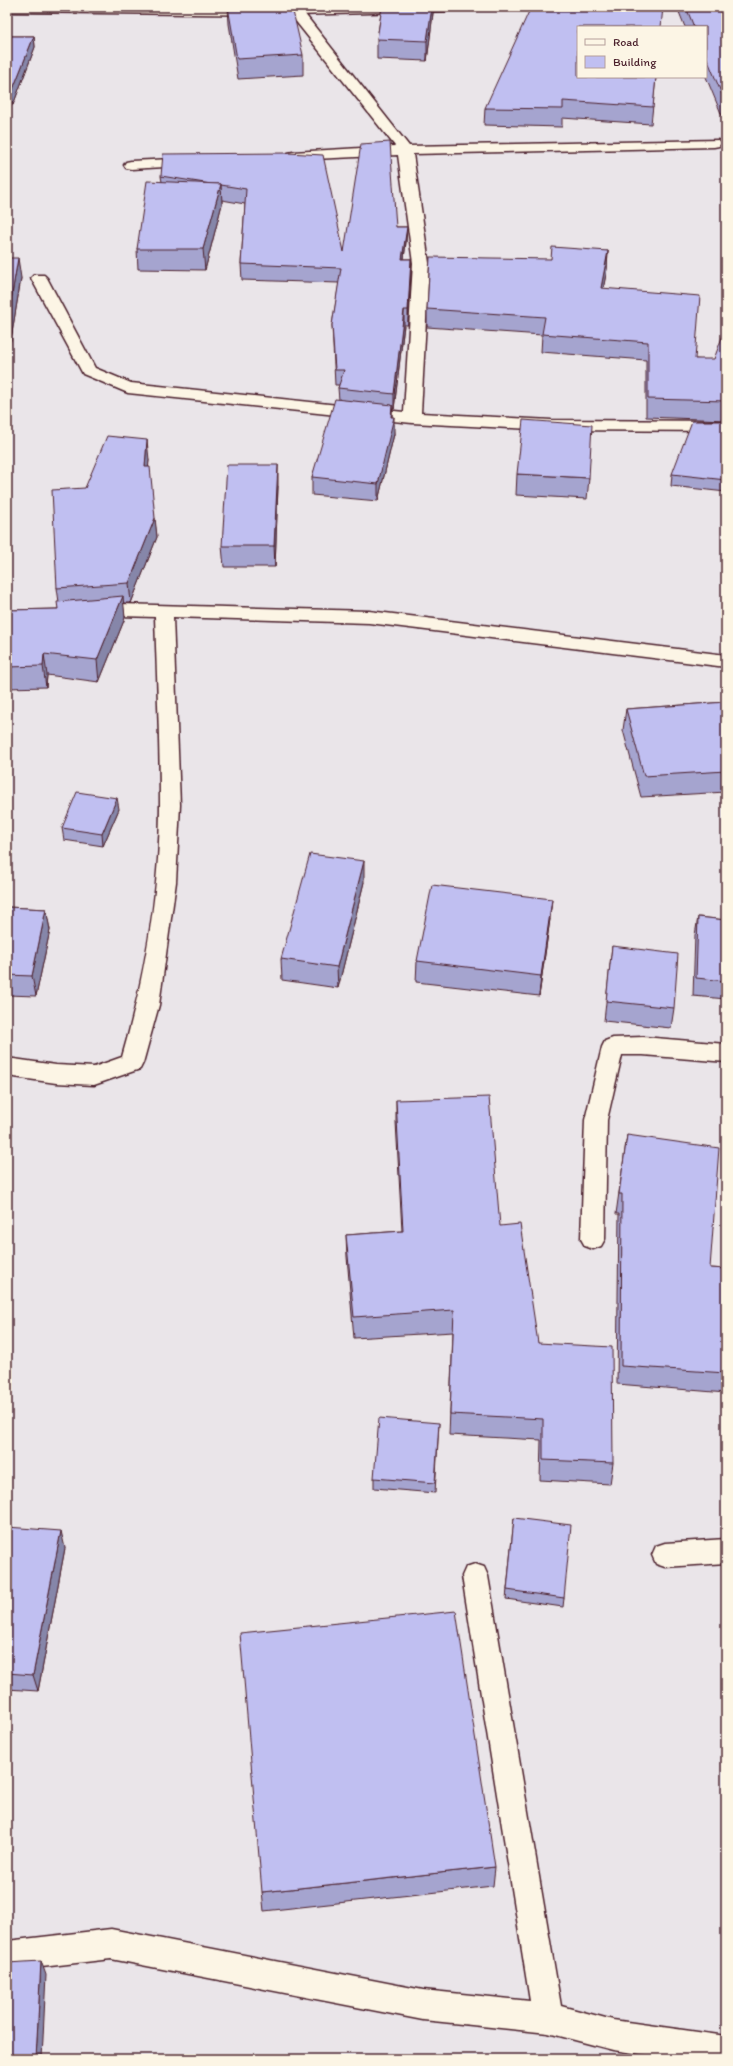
<svg xmlns="http://www.w3.org/2000/svg" width="733" height="2066" font-family="Itim,sans-serif">
	<style>
		.lines { fill: none; stroke-linecap: round; stroke-linejoin: round }
		.street-casing { stroke: #4a1f2b; stroke-width: 3 }
		.secondary-casing { stroke: #4a1f2b; stroke-width: 3 }
		.street { fill: #fcf5e5; fill-rule: evenodd }
		.secondary { fill: #fcf5e5; fill-rule: evenodd }
		.wall { fill: #a5a4cf; stroke: #4a1f2b }
		.shaded-wall { fill: #8686a9; stroke: #4a1f2b }
		.building { fill: #c0bff1; stroke: #4a1f2b }
	</style>
	<rect width="100%" height="100%" fill="#eae5e9"/>
	<filter id="ink" filterUnits="userSpaceOnUse"><feTurbulence type="fractalNoise" baseFrequency=".025" numOctaves="2"/><feDisplacementMap in="SourceGraphic" scale="8" xChannelSelector="R" yChannelSelector="G"/><feConvolveMatrix kernelMatrix="1 2 1 2 8 2 1 2 1" color-interpolation-filters="sRGB"/></filter>
	<g filter="url(#ink)">
		<g class="lines">
			<defs>
				<g id="street">
					<polygon points="295,7 300,8 409,146 719,140 721,143 719,146 714,147 413,154 429,263 421,413 551,420 726,421 726,431 551,430 412,423 128,393 83,374 31,278 34,275 44,275 47,278 95,368 131,383 404,412 413,263 398,155 293,160 288,159 286,156 288,153 293,152 395,146 290,14 288,11 290,8"/>
					<polygon points="193,158 198,159 200,162 198,165 131,169 126,168 124,165 126,162 131,161"/>
					<path d="M120,604L369,611L726,655V667L369,623L173,617L180,805L176,882L159,1005L143,1063L140,1069L94,1085L56,1083L7,1076V1058L56,1065L94,1067L122,1057C145,977 160,888 160,804C160,742 157,679 155,617L120,616L94,618L87,616L85,612L87,608Z"/>
					<polygon points="643,1037 726,1044 726,1062 643,1055 622,1055 607,1120 605,1239 601,1246 593,1249 585,1246 581,1239 585,1120 602,1047 605,1041 613,1038"/>
					<polygon points="726,1539 726,1563 665,1567 656,1564 652,1555 656,1546 665,1543"/>
					<polygon points="475,1564 484,1567 488,1576 561,2006 613,2020 726,2036 726,2059 674,2059 613,2050 548,2033 423,2020 111,1959 7,1971 7,1941 111,1929 423,1990 530,2001 462,1576 466,1567"/>
				</g>
				<polygon id="secondary" points="7,7 453,7 446,11 295,15 7,12"/>
			</defs>
			<use href="#street" class="street-casing"/>
			<use href="#secondary" class="secondary-casing"/>
			<use href="#street" class="street"/>
			<use href="#secondary" class="secondary"/>
		</g>
		<g class="wall">
			<polygon points="228,7 303,55 303,75 238,79 229,24"/>
			<polygon points="382,7 433,7 433,13 427,61 377,59 377,39"/>
			<polygon points="677,7 726,7 726,123 725,123 706,77 706,27 685,27"/>
			<polygon points="7,36 34,36 35,47 13,105 7,104"/>
			<polygon points="656,77 651,124 562,118 562,127 484,125 485,108"/>
			<polygon points="288,153 344,252 396,227 407,227 406,242 404,259 411,259 411,275 408,325 404,325 394,409 392,409 392,417 394,434 378,501 312,495 312,477 339,400 338,388 339,385 335,385 332,325 339,283 242,280 241,264 245,204 222,200 222,204 205,270 138,269 137,249 162,182 161,176"/>
			<polygon points="608,251 607,269 603,288 695,359 726,362 726,420 646,417 646,360 541,352 542,335 427,327 427,309 551,259"/>
			<polygon points="7,258 21,278 9,351 7,351"/>
			<polygon points="726,421 726,492 671,486 672,474"/>
			<polygon points="149,460 148,467 157,537 131,603 123,603 125,618 99,682 47,675 46,687 7,688 7,610 58,609 59,602 57,588 85,488"/>
			<polygon points="517,474 589,478 587,499 516,495"/>
			<polygon points="278,486 275,567 224,567 222,546"/>
			<polygon points="726,702 726,792 641,797 623,730 626,709"/>
			<polygon points="119,809 103,846 64,840 62,828"/>
			<polygon points="364,882 338,988 282,980 281,959"/>
			<polygon points="7,907 46,909 50,930 36,996 7,995"/>
			<polygon points="698,917 726,920 726,999 693,996 695,935"/>
			<polygon points="550,919 539,996 416,982 417,961"/>
			<polygon points="612,946 674,1008 671,1028 604,1021"/>
			<polygon points="396,1100 500,1226 538,1343 613,1463 610,1484 540,1480 541,1440 449,1435 453,1332 354,1338 347,1257 346,1235 402,1231 396,1122"/>
			<polygon points="627,1135 710,1268 726,1269 726,1393 617,1384 619,1214 616,1214"/>
			<polygon points="439,1423 435,1493 374,1488 374,1478"/>
			<polygon points="514,1518 564,1598 563,1607 506,1599"/>
			<polygon points="7,1527 65,1548 38,1691 7,1689"/>
			<polygon points="495,1867 493,1886 264,1911 262,1892"/>
		</g>
		<g class="shaded-wall">
			<polygon points="432,7 433,7 433,13 427,61 427,41"/>
			<polygon points="34,36 35,47 13,105 11,94"/>
			<polygon points="221,184 222,204 205,270 203,249"/>
			<polygon points="407,227 406,242 402,274 402,259"/>
			<polygon points="608,251 607,269 600,306 601,288"/>
			<polygon points="18,258 21,278 9,351 7,338 7,324"/>
			<polygon points="411,259 411,275 408,325 408,310"/>
			<polygon points="404,310 404,325 394,409 394,394"/>
			<polygon points="392,405 392,422 394,417 394,434 378,501 378,484 391,417"/>
			<polygon points="147,440 149,460 147,486 145,467"/>
			<polygon points="278,465 278,486 275,567 274,546"/>
			<polygon points="155,518 157,537 131,603 129,583"/>
			<polygon points="123,596 125,618 99,682 97,660"/>
			<polygon points="44,654 47,675 46,687 43,666"/>
			<polygon points="117,798 119,809 103,846 102,834"/>
			<polygon points="364,861 364,882 338,988 337,967"/>
			<polygon points="552,899 550,919 539,996 541,976"/>
			<polygon points="46,909 50,930 36,996 32,976"/>
			<polygon points="61,1531 65,1548 38,1691 33,1675"/>
			<polygon points="41,1961 46,1975 42,2059 36,2059"/>
		</g>
		<g class="building">
			<polygon points="228,7 292,7 303,55 237,59"/>
			<polygon points="382,7 432,7 427,41 377,39"/>
			<polygon points="531,7 663,7 661,27 578,27 578,77 656,77 653,107 563,101 563,109 485,108"/>
			<polygon points="686,7 726,7 726,104 706,56 706,27 694,27"/>
			<polygon points="7,36 34,36 11,94 7,93"/>
			<polygon points="390,142 396,227 407,227 402,259 411,259 408,310 404,310 394,394 338,388 344,370 335,370 332,325 341,268 241,264 246,189 221,185 221,184 211,184 161,176 163,154 288,153 323,155 344,252 361,144"/>
			<polygon points="147,181 221,184 203,249 137,249"/>
			<polygon points="552,247 608,251 601,288 700,296 695,359 714,359 724,332 726,362 726,401 648,399 648,342 542,334 545,317 427,309 430,257 551,259"/>
			<polygon points="7,258 18,258 7,324"/>
			<polygon points="335,399 392,405 391,417 394,417 378,484 312,477"/>
			<polygon points="523,420 592,425 589,478 517,474"/>
			<polygon points="692,421 726,421 726,480 672,474"/>
			<polygon points="107,436 147,440 145,467 150,467 155,518 129,583 57,588 52,490 85,488"/>
			<polygon points="227,465 278,465 274,546 222,546"/>
			<polygon points="123,596 97,660 44,654 43,666 7,667 7,610 58,609 57,602"/>
			<polygon points="726,702 726,771 644,776 626,709"/>
			<polygon points="77,792 117,798 102,834 62,828"/>
			<polygon points="310,854 364,861 337,967 281,959"/>
			<polygon points="432,885 552,899 541,976 417,961"/>
			<polygon points="7,907 46,909 32,976 7,975"/>
			<polygon points="698,917 726,920 726,981 696,978"/>
			<polygon points="612,946 678,954 674,1008 606,1001"/>
			<polygon points="489,1097 500,1226 520,1224 538,1343 612,1347 613,1463 543,1460 543,1419 450,1414 454,1310 354,1317 346,1235 403,1231 396,1100"/>
			<polygon points="627,1135 719,1148 710,1268 726,1269 726,1373 621,1366 622,1194 619,1194"/>
			<polygon points="379,1418 439,1423 435,1483 374,1478"/>
			<polygon points="514,1518 571,1525 564,1598 507,1590"/>
			<polygon points="7,1527 61,1531 33,1675 7,1673"/>
			<polygon points="456,1611 495,1867 262,1892 240,1633"/>
			<polygon points="41,1961 36,2059 7,2059 7,1963"/>
		</g>
	</g>
	<rect width="733" height="2066" fill="none" stroke="#fcf5e5" stroke-width="24"/>
	<rect x="12" y="12" width="709" height="2042" fill="none" stroke="#4a1f2b" stroke-width="1.5" filter="url(#ink)"/>
	<rect x="577" y="26" width="130" height="52" fill="#fcf5e5" stroke="#b59f9b"/>
	<rect x="585" y="39" width="20" height="6" fill="#fcf5e5" stroke="#b59f9b"/>
	<text x="613" y="46" font-size="12" fill="#4a1f2b">Road</text>
	<rect x="585" y="56" width="20" height="12" fill="#c0bff1" stroke="#b59f9b"/>
	<text x="613" y="66" font-size="12" fill="#4a1f2b">Building</text>
</svg>
